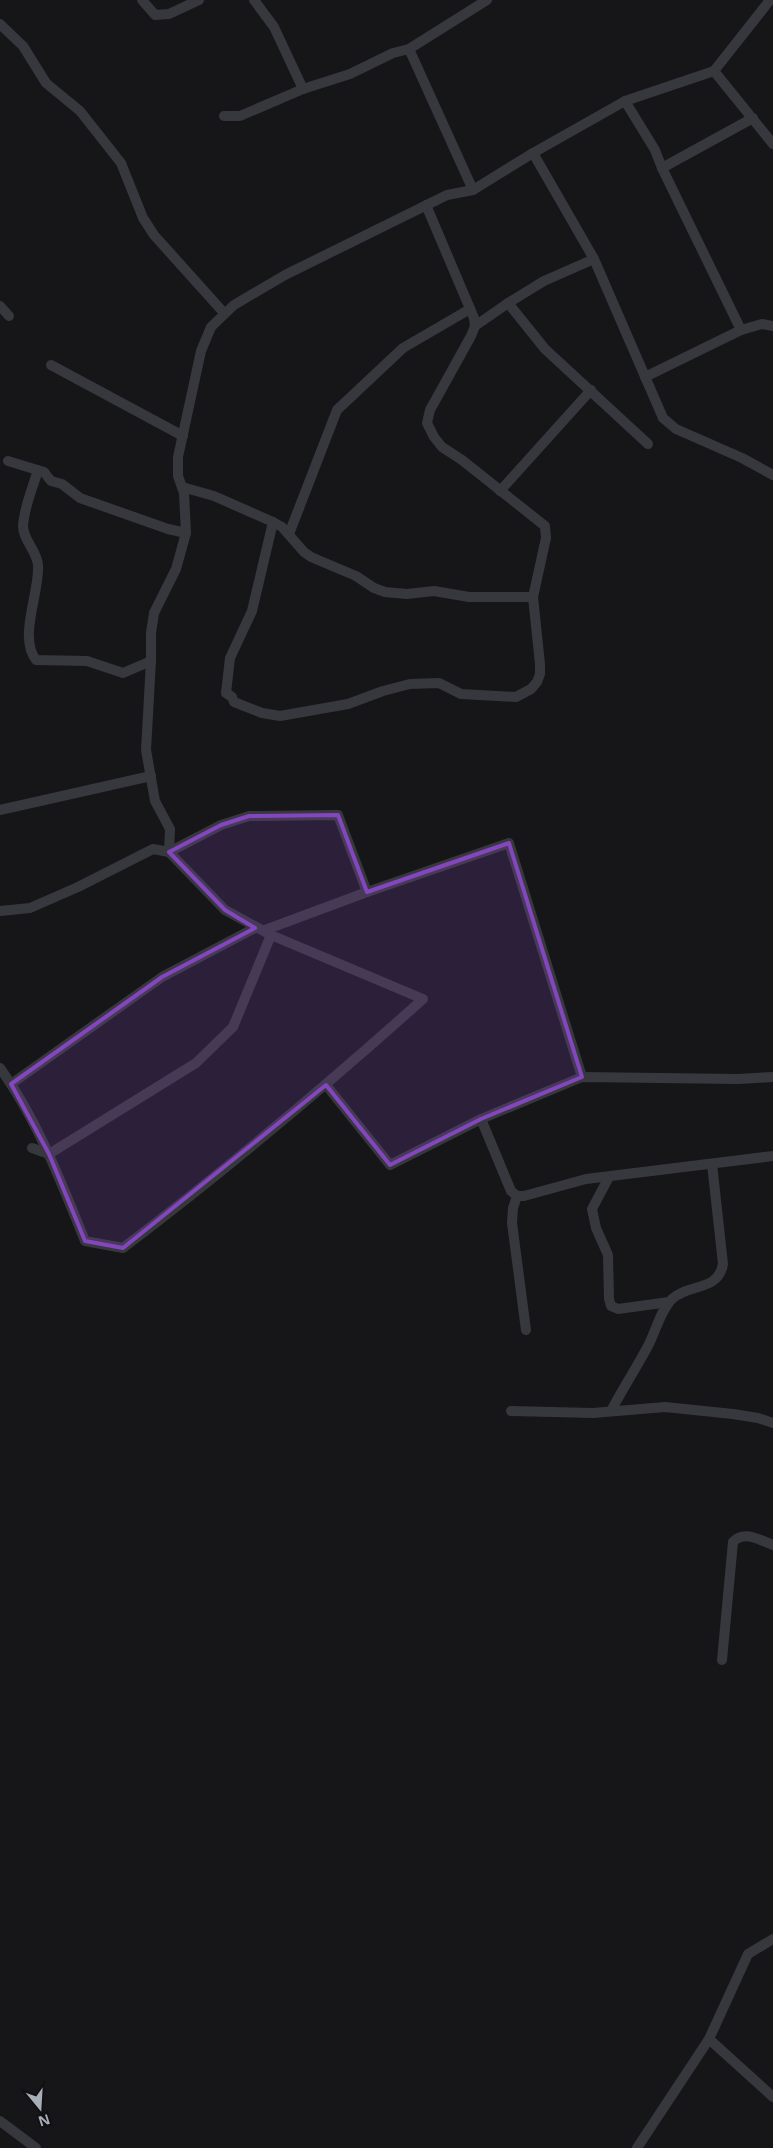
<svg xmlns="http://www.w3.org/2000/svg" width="773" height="2148" font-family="'Noto Sans',sans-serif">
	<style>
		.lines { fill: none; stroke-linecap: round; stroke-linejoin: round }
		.minor { stroke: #37383d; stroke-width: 10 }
		.marked { fill: #8446be; fill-opacity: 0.2; stroke: #8446be; stroke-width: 4; stroke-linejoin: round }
	</style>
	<rect width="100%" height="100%" fill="#161618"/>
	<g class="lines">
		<g class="minor">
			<polyline points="142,0 155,15 169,14 199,0"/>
			<polyline points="254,0 274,27 303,89"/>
			<polyline points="0,24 23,46 46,83 80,111 121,163 143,218 154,235 224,313"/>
			<polyline points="409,49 473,190"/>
			<polyline points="714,71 773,144"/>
			<polyline points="625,101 655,150 662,168 741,330"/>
			<polyline points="224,116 240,116 303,89 350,74 393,53 409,49 487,0"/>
			<polyline points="533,153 594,259 663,418 676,429 742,458 773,475"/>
			<polyline points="662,168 753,118"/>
			<polyline points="508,303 545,349 648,444"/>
			<polyline points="0,306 9,316"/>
			<polyline points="475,326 508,303 544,281 594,259"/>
			<polyline points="51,365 183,436"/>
			<polyline points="645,377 741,330 762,324 773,326"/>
			<polyline points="8,461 44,472 51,481 62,484 80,498 168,529 186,533"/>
			<path d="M38,470C33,487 24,507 23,526C23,540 37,551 38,565C40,592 18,637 36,660L87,661L123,673L151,661"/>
			<polyline points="182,487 214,496 273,522 282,527 304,552 311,557 356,576 374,588 385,592 407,594 434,591 469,597 533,597"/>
			<polyline points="500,491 591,390"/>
			<polyline points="273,522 252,611 230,658 226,693 232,697 234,702 262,713 280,716 348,704 383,691 410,684 439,683 461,694 516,697 531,689 537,682 540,674 540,664 533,597 546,538 545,526 462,460 442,447 434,437 427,423 430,410 471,336 475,326 474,318 426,205"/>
			<polyline points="289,534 337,410 403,348 470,309"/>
			<polyline points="0,810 151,776"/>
			<polyline points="0,911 30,908 78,887 153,849 169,852 221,825 249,816 258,816 338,815 367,892"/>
			<polyline points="265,930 367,892 509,843 582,1077"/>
			<path d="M0,1068C38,1121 61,1182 85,1241L123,1248C227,1169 326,1086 423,999L271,935L225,910L169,852L170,829L155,801L146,750L151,661V633L154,613L176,569L186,533L184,493L178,476V457L201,351L211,327L234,305L285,275L447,195L473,190L533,153L625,101L714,71L770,0"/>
			<polyline points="11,1084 162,977 255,928"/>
			<polyline points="326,1085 390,1165 481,1119 511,1191 517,1196 524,1196 586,1179 773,1156"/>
			<polyline points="481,1119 582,1077 738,1079 773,1077"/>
			<polyline points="32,1148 49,1154 196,1063 233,1027 271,935"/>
			<polyline points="609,1177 592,1209 596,1228 608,1255 609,1299 611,1306 618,1309 669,1302"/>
			<polyline points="517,1196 513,1208 512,1223 526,1330"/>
			<polyline points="511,1411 593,1413 665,1407 733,1414 758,1418 773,1423"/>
			<path d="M611,1411C623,1388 637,1367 649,1344C656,1330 661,1310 672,1299C689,1283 718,1292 723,1264L712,1164"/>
			<path d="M722,1660L733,1542C744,1530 760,1540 773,1545"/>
			<polyline points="709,2039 773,2097"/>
			<polyline points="0,2121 36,2148"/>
			<polyline points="637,2148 709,2039 748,1954 773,1939"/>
		</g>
	</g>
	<path class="marked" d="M338,815L367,892L509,843L582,1077L481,1119L390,1165L326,1085L123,1248L85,1241L49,1154L11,1084L162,977L255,928L225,910L169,852L221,825L249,816Z"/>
	<g transform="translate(40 2108) rotate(162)" stroke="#111113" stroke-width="4" paint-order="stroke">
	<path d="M0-4L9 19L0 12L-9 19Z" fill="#a8adb8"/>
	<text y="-8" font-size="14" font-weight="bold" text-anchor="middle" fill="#a8adb8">N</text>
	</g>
</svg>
